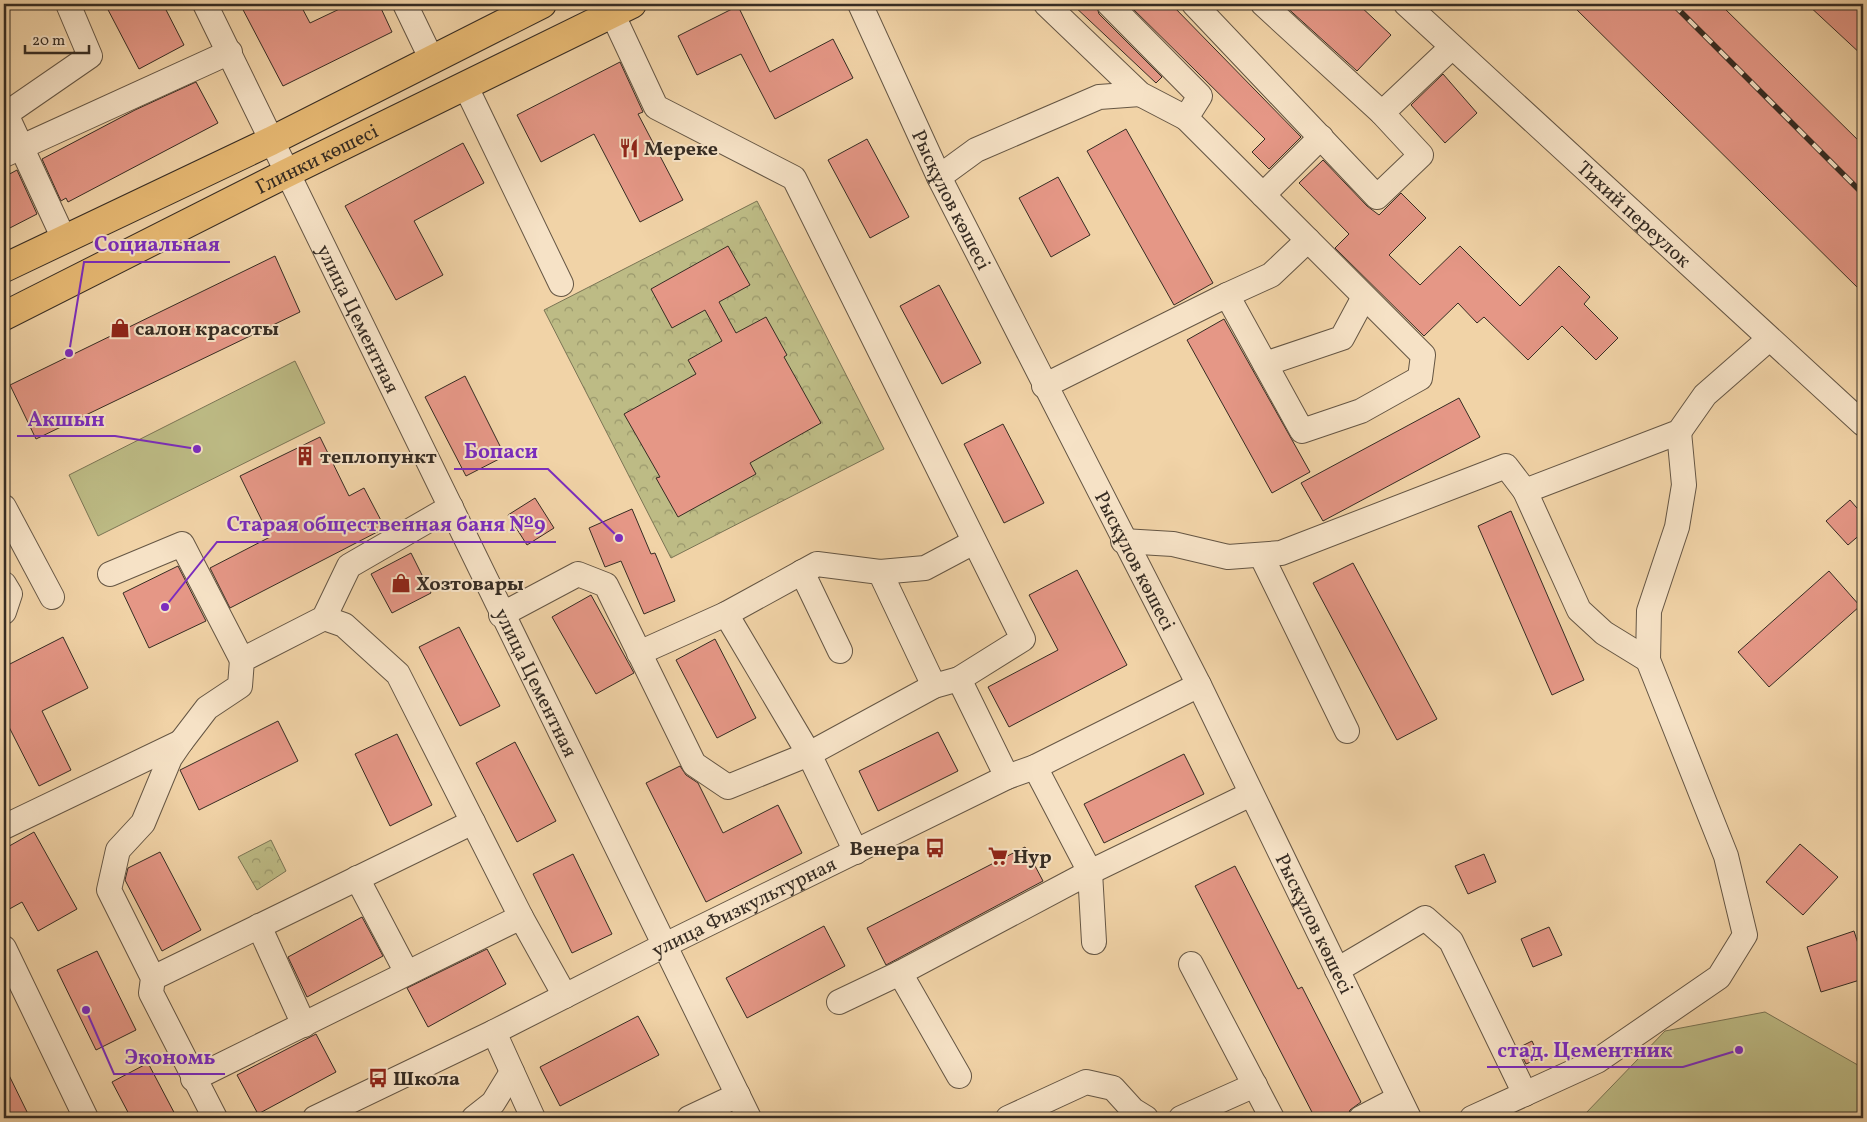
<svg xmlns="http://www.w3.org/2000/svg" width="1867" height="1122" font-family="Vollkorn,serif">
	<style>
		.park { fill: url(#park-crowns); stroke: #7a7454 }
		.pitch { fill: #bdbb85; stroke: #7a7454 }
		.building { fill: #e59786; stroke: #362c23 }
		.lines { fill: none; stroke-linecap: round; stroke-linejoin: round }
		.minor-casing { stroke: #655644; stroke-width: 26 }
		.major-casing { stroke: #362c23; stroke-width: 30 }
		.minor { stroke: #f6e2c6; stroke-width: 24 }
		.major { stroke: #e8ba74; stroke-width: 28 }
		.rail-casing { stroke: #362c23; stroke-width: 5.5 }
		.rail { stroke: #f6e2c6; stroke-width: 4; stroke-dasharray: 11; stroke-linecap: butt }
		.labels { text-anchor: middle; stroke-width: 4; stroke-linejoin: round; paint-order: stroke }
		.poi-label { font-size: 20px; font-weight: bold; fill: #362c23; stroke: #f6e2c6; text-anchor: start }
		.street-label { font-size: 20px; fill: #362c23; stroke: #f6e2c6 }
		.leader { fill: none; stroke: #7b2cbf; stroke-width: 2 }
		.callout-dot { fill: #7b2cbf; stroke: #f6e2c6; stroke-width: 2 }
		.callout-label { font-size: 21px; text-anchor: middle; font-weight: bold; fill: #7b2cbf; stroke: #f6e2c6; stroke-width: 4; stroke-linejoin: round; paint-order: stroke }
	</style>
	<defs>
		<pattern id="park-crowns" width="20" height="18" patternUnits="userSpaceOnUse" patternTransform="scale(1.25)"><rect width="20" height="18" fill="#bdbb85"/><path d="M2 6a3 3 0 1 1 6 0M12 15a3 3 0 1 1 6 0" fill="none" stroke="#9a986c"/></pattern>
	</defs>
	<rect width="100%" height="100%" fill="#f1d3a7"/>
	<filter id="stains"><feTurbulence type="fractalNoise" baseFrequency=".004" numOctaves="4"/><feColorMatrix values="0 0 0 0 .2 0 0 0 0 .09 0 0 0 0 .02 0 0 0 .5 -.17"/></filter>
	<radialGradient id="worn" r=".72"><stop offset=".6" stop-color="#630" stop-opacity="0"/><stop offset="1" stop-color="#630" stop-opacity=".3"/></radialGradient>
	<g class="park">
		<polygon points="757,201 884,449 671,558 544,310"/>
		<polygon points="271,840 286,871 257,890 238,857"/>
	</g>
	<g class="pitch">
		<polygon points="295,361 325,423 98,536 69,475"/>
		<polygon points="1765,1012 1863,1068 1863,1118 1585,1118 1585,1114 1665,1031"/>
	</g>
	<g class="building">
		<polygon points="105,4 163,4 184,45 139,69"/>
		<polygon points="240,4 300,4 310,23 350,4 379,4 392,32 283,86"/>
		<polygon points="1072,4 1096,4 1099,14 1162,77 1156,83"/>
		<polygon points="1128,4 1171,4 1301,137 1269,169 1252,152 1265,139"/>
		<polygon points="1283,4 1358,4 1391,35 1357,71"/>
		<polygon points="1571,4 1720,4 1863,145 1863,293"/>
		<polygon points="1807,4 1863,4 1863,56"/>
		<polygon points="738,6 770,72 833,39 853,78 775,119 741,54 697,75 678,36"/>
		<polygon points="620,62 643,112 638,114 683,200 640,222 594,134 541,162 517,115"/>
		<polygon points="1443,74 1477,113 1445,143 1411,105"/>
		<polygon points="196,82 218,123 68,202 66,198 61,201 42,159 135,110"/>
		<polygon points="1126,129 1213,283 1174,305 1087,151"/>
		<polygon points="867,139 909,217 870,238 828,160"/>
		<polygon points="463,143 484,183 414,221 443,275 396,300 345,206"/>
		<polygon points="1323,160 1367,206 1379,215 1401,193 1426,218 1389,255 1420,285 1460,246 1520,306 1559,266 1590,297 1584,304 1618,338 1596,360 1562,326 1528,360 1484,317 1477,323 1458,303 1424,336 1335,248 1349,234 1299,183"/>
		<polygon points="17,170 37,214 4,231 4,177"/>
		<polygon points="1058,177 1090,235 1051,257 1019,198"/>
		<polygon points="728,246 750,285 719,302 736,333 766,317 787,355 784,357 821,423 750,463 756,474 678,517 656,478 660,477 624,414 696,374 688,360 722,341 705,310 672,328 651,289"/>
		<polygon points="275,256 300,312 36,439 10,385"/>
		<polygon points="939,285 981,363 942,384 900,306"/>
		<polygon points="1224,319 1310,472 1272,493 1187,340"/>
		<polygon points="465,376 505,456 466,476 425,397"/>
		<polygon points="1459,398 1480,437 1323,521 1301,483"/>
		<polygon points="1003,424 1044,503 1004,523 964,444"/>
		<polygon points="320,437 349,496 364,488 385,528 230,608 210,568 270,537 240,476"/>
		<polygon points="535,498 554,528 527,545 508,515"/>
		<polygon points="1850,500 1863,515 1863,532 1848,545 1826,521"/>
		<polygon points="632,509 651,554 655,553 675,601 644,614 621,561 605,567 589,528"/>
		<polygon points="1511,511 1584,680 1552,695 1478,526"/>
		<polygon points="411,553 431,593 392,613 371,574"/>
		<polygon points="1353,563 1437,719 1397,740 1313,583"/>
		<polygon points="178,566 206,621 149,648 123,593"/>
		<polygon points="1077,570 1127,665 1009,727 988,687 1058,650 1029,595"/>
		<polygon points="1829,571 1860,606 1769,687 1738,652"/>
		<polygon points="591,595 634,673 596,694 552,617"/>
		<polygon points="459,627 500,706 460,726 419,647"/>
		<polygon points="63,637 88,688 42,711 71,770 39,786 9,727 4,729 4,667"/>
		<polygon points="715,639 756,718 717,738 676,660"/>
		<polygon points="278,721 298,761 199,810 180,770"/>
		<polygon points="938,732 958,771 878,811 859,771"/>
		<polygon points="397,734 432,805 390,826 355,754"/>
		<polygon points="515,742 556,821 517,842 476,763"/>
		<polygon points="1184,754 1204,794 1104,843 1084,804"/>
		<polygon points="680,766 686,775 698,783 723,833 778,805 802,853 706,902 646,783"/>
		<polygon points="34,832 77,909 38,931 22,902 4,912 4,849"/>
		<polygon points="1800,844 1838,877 1803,915 1766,882"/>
		<polygon points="1025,847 1043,881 886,965 867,928"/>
		<polygon points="160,852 201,930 162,951 125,880 128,868"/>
		<polygon points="573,854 612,934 572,953 533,874"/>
		<polygon points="1484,854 1496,882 1468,894 1455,866"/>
		<polygon points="1235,866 1298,989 1302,987 1361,1102 1350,1110 1347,1118 1315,1118 1195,886"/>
		<polygon points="362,917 383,956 307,997 288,957"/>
		<polygon points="824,926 845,966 747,1018 726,978"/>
		<polygon points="1549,927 1562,955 1533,967 1521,939"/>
		<polygon points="1854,931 1863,959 1863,979 1821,992 1807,947"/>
		<polygon points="487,949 506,984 428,1027 407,988"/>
		<polygon points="97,951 136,1030 96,1050 57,970"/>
		<polygon points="638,1016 659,1055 560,1106 540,1067"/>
		<polygon points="316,1034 336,1072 258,1114 237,1075"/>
		<polygon points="1532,1041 1540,1058 1526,1064 1518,1048"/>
		<polygon points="148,1063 177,1118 131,1118 112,1082"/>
		<polygon points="4,1065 30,1118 4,1118"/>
	</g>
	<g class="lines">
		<defs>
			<g id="minor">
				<path id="s1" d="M205,4L749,1118"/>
				<polyline points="405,4 431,58"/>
				<path id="s2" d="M860,4L939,177L1199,685L1409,1118"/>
				<polyline points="1046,4 1140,94 1186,118"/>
				<polyline points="1109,4 1200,96 1186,118 1263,195 1321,137"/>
				<polyline points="1194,4 1377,197 1421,155 1382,113 1452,47"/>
				<polyline points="1263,4 1382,113"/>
				<path id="s3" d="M1406,4L1863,424"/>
				<polyline points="465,85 561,284"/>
				<polyline points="4,155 230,52"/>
				<polyline points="939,177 976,150 1099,97 1140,94"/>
				<polyline points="64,239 6,114 90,56 68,4"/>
				<polyline points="1227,295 1271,275 1308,240"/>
				<polyline points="1265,364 1342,338 1364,297"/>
				<polyline points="1044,386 1227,295 1302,431 1361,411 1420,378 1423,355 1263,195"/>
				<polyline points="1525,491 1579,610 1604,633 1648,660"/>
				<polyline points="4,507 52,597"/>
				<polyline points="1123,541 1173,544 1228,557 1281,553 1506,466 1525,491 1679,432 1705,395 1769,339"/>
				<polyline points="1261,555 1347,731"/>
				<polyline points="802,572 840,651"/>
				<polyline points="880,572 925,568 974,542"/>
				<polyline points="110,574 182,544 242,660"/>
				<polyline points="4,584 10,594 4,612"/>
				<polyline points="726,614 817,564 880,572 934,686"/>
				<polyline points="501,615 578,574 606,585 694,764 728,787 809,754 934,686 959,679 1023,639 794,178 656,107 612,13"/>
				<polyline points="324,618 344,625 398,674 521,917"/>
				<polyline points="639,653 726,614 809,754 856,852"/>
				<polyline points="959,679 1007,777"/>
				<polyline points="1035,767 1090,872 1251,794"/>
				<polyline points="4,827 181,742"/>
				<polyline points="357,878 407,973"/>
				<polyline points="259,926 304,1025"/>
				<polyline points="4,948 86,1118"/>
				<polyline points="1191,964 1272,1118"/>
				<polyline points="1337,970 1425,918 1451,941 1525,1094"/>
				<polyline points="900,973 959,1076"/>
				<polyline points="153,978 473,822"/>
				<polyline points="839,1002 900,973 1090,872 1094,942"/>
				<polyline points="494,1032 533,1118"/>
				<polyline points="193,1079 521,917 565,996"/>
				<polyline points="215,1118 151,993 153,978 109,890 118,850 143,823 170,758 181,742 207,708 240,686 242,660 324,618 349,566 451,507"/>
				<path id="s4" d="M315,1118L494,1032L663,946L1007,777L1035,767L1199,685"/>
				<polyline points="474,1118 493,1103 512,1072"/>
				<polyline points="689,1118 738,1095"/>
				<polyline points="1008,1118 1086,1082 1113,1088 1133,1110 1146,1118"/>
				<polyline points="1181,1118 1255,1085"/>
				<polyline points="1361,1118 1399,1098"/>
				<polyline points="1472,1118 1597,1061 1719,977 1745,935 1726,856 1648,660 1649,611 1677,527 1684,485 1679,432"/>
			</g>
			<g id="major">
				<polyline points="4,268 271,141 542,4"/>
				<path id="s5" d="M4,316L287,173L632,4"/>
			</g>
		</defs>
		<use href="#minor" class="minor-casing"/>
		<use href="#major" class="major-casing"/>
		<use href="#minor" class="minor"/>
		<use href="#major" class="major"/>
		<defs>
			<polyline id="rail" points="1673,4 1863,194"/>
		</defs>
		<use href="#rail" class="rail-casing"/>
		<use href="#rail" class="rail"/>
	</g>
	<defs>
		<symbol id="restaurant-bare" viewBox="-9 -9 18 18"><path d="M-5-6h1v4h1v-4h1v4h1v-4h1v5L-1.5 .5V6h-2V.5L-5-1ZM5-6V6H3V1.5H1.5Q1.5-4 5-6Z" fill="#8f2418" stroke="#f6e2c6" stroke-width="2.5" paint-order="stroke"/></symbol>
		<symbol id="shop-bare" viewBox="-9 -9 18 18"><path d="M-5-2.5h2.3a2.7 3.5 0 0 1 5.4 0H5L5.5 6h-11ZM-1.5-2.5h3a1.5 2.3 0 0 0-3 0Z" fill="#8f2418" stroke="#f6e2c6" stroke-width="2.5" paint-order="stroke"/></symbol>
		<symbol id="building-bare" viewBox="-9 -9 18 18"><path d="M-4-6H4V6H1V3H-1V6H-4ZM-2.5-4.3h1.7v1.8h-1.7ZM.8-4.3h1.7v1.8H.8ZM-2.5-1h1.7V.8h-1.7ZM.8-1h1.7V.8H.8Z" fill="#8f2418" stroke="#f6e2c6" stroke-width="2.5" paint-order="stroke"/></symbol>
		<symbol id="bus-bare" viewBox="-9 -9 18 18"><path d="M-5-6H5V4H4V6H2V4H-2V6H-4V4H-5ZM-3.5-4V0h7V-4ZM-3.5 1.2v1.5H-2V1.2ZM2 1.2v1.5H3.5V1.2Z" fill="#8f2418" stroke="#f6e2c6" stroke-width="2.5" paint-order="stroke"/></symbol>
		<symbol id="supermarket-bare" viewBox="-9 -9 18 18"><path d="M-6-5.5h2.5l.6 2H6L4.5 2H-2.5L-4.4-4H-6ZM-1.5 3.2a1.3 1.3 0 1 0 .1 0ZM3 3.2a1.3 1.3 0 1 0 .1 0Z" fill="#8f2418" stroke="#f6e2c6" stroke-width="2.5" paint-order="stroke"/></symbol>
	</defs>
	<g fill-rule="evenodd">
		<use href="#restaurant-bare" x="615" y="134" width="28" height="28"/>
		<use href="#shop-bare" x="106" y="314" width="28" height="28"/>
		<use href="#building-bare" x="291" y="442" width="28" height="28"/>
		<use href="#shop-bare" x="387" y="569" width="28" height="28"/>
		<use href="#bus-bare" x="921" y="834" width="28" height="28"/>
		<use href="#supermarket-bare" x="984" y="842" width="28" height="28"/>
		<use href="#bus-bare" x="364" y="1064" width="28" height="28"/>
	</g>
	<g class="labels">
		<g class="poi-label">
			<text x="644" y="155">Мереке</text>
			<text x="135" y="335">салон красоты</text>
			<text x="320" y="463">теплопункт</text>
			<text x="416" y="590">Хозтовары</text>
			<text x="920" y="855" text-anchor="end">Венера</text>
			<text x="1013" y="863">Нур</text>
			<text x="393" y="1085">Школа</text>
		</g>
		<g class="street-label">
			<text dy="7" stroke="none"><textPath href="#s5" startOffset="350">Глинки көшесі</textPath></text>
			<text dy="7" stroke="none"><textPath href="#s2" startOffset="216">Рысқұлов көшесі</textPath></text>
			<text dy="7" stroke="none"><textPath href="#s3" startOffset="310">Тихий переулок</textPath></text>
			<text dy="7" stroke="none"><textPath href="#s1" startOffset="350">улица Цементная</textPath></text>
			<text dy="7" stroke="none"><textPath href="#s2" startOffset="621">Рысқұлов көшесі</textPath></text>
			<text dy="7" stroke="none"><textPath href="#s1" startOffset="755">улица Цементная</textPath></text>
			<text dy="7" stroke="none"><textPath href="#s4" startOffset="478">улица Физкультурная</textPath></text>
			<text dy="7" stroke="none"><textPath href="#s2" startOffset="1026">Рысқұлов көшесі</textPath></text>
		</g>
	</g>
	<path class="leader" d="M69 353L84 262H230M197 449L115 436H17M619 538L548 469H454M165 607L217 542H556M1739 1050L1683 1067H1487M86 1010L114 1074H225"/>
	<g class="callout-dot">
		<circle cx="69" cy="353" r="5"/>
		<circle cx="197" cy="449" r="5"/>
		<circle cx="619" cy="538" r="5"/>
		<circle cx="165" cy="607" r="5"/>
		<circle cx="1739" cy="1050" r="5"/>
		<circle cx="86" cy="1010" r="5"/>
	</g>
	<g class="callout-label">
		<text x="157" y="251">Социальная</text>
		<text x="66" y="426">Акшын</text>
		<text x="501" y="458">Бопаси</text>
		<text x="386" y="531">Старая общественная баня №9</text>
		<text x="1585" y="1057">стад. Цементник</text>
		<text x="170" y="1064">Экономь</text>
	</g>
	<rect width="1867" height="1122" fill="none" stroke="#f1d3a7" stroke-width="20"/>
	<rect x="5" y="5" width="1857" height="1112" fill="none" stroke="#362c23" stroke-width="2.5"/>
	<rect x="10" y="10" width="1847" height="1102" fill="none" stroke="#362c23"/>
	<path d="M25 45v8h64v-8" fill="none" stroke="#362c23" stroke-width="2.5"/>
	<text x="32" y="45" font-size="15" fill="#362c23" stroke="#f6e2c6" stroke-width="4" paint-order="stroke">20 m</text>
	<rect width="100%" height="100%" filter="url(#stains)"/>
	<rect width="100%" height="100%" fill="url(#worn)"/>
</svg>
